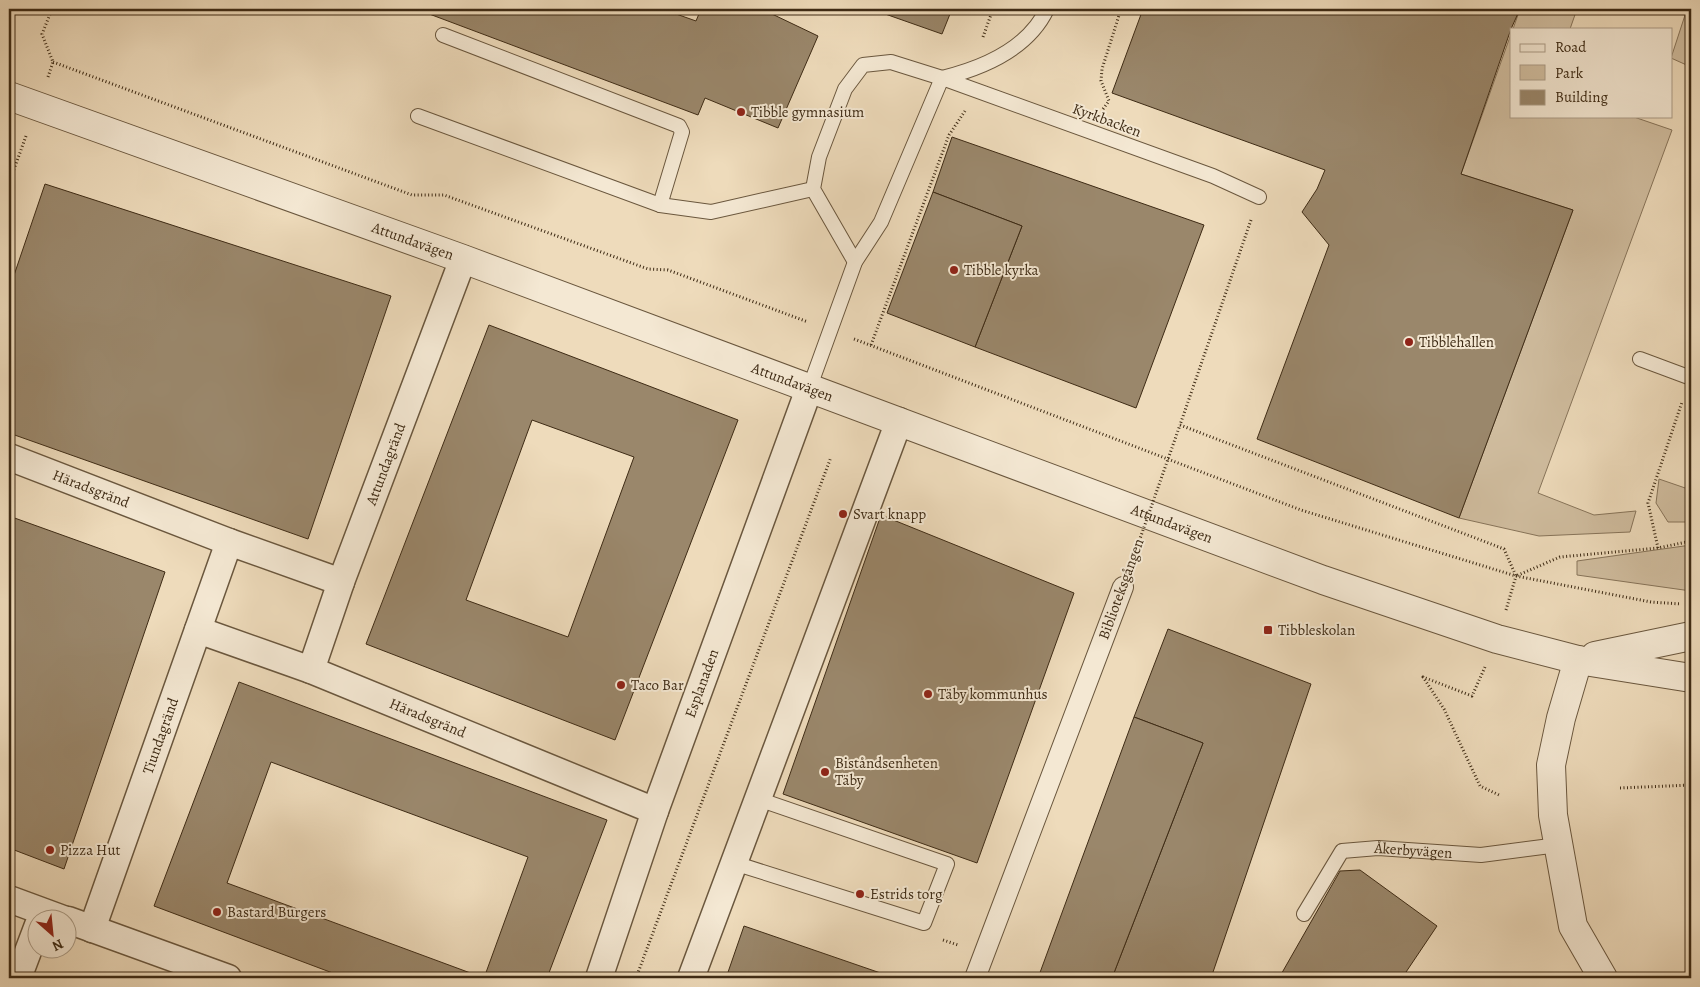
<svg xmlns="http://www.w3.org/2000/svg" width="1700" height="987" font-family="Alegreya,serif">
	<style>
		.green { fill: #d0bd9f; stroke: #87745a }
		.building { fill: #9a876b; stroke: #3e2b15; fill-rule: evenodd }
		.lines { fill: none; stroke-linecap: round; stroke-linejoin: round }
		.service-casing { stroke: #6a573e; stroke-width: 16 }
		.pedestrian-casing { stroke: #6a573e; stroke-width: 22 }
		.minor-casing { stroke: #6a573e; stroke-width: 29 }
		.tertiary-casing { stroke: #6a573e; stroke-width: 30 }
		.path { stroke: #3e2b15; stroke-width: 3; stroke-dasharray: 1 2.5; stroke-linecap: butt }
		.service { stroke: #f4e8d3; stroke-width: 14 }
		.pedestrian { stroke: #f4e8d3; stroke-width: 20 }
		.minor { stroke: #f4e8d3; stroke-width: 26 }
		.tertiary { stroke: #f4e8d3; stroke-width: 28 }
		.path-bridge { stroke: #3e2b15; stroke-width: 3; stroke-dasharray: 1 2.5; stroke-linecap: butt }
		.poi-dot { fill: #8f2418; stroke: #f4e8d3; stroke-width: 2 }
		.labels { text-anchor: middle; stroke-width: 4; stroke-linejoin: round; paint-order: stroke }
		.poi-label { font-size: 15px; fill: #3e2b15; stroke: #f4e8d3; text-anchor: start }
		.street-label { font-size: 15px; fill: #3e2b15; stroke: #f4e8d3 }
	</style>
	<rect width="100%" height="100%" fill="#eedbbb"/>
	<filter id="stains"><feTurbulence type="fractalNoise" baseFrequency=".004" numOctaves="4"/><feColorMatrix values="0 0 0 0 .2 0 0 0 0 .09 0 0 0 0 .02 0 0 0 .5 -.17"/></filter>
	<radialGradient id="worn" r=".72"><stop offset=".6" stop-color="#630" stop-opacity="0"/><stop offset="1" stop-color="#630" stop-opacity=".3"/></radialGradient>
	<g class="green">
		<polygon points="1520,9 1577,9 1570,29 1513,29"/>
		<polygon points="1687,9 1691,9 1691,67 1671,58"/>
		<polygon points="1511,34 1511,116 1631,116 1672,130 1538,493 1594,515 1636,511 1630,532 1539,536 1459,518 1573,210 1461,174"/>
		<polygon points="1659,479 1691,490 1691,522 1668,522 1656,503"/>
		<polygon points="1691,545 1691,591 1577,575 1577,561"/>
	</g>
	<g class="building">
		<polygon points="416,9 662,9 696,21 701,9 774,9 772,14 818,36 778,128 705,98 698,115"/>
		<polygon points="871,9 952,9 942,34"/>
		<polygon points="1143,9 1520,9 1511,29 1461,174 1573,210 1459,518 1257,439 1329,245 1302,212 1317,189 1325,170 1112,93"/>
		<polygon points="952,137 1204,225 1136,408 975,347 1022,226 933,192"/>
		<polygon points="45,184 391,296 308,539 9,433 9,290"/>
		<polygon points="933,192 1022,226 975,347 887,313"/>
		<path d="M489,325L738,420L615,740L366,644ZM532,420L634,457L568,637L466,600Z"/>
		<polygon points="881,515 1074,593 977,863 783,794"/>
		<polygon points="9,516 165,572 64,869 9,848"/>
		<polygon points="1168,629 1311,684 1211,978 1112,978 1203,743 1134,717"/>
		<path d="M239,682L607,820L547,978H346L154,906ZM271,762L528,857L484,978L227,883Z"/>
		<polygon points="1134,717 1203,743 1112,978 1038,978"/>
		<polygon points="1360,870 1437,926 1402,978 1279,978 1340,871"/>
		<polygon points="744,926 895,978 726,978"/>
	</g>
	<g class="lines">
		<defs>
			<g id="service">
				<polyline points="443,35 679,126 682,132 660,205"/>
				<path d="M942,78C983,68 1028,49 1047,9"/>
				<polyline points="418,116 660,205 711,212 813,189"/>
				<polyline points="855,262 813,189 819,157 845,89 863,65 891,62 942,78 1213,176 1259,197"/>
				<polyline points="1640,359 1691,378"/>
				<polyline points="809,389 855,262 881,222 942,78"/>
				<polyline points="734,863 924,923 947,864 758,799"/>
				<path id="s1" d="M1304,914L1342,851L1378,848L1481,855L1558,845"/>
			</g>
			<polyline id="pedestrian" points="975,978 1123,587"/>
			<g id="minor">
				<path id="s2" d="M9,457L229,542L341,582"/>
				<path id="s3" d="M198,630L311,670L655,811"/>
				<path id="s4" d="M311,670L341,582L463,259"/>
				<polyline points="9,899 66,920"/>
				<polyline points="68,920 228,978"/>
				<path id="s5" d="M92,929L229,542"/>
				<polyline points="18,978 38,925"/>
				<path id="s6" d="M599,978L655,811L809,389"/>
				<polyline points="691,978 899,421"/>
			</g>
			<g id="tertiary">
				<path id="s7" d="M9,96L463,259L1323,580L1497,639L1578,660L1691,678"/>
				<polyline points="1595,656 1691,636"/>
				<polyline points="1578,660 1561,718 1551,765 1553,815 1573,926 1603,978"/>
			</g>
		</defs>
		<use href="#service" class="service-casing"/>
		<use href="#pedestrian" class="pedestrian-casing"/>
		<use href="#minor" class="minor-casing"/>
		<use href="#tertiary" class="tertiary-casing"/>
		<g class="path">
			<polyline points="983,37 993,9"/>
			<polyline points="53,62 412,195 444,195 648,269 668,270 808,322"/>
			<polyline points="48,77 53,62 42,34 52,9"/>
			<polyline points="1103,109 1109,101 1101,81 1102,69 1121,9"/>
			<polyline points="9,183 26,136"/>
			<polyline points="1251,220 1180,425 1504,549 1516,576 1560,557 1658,548 1691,541"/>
			<polyline points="854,339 1301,510 1516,576 1651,602 1681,604"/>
			<polyline points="871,345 949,135 965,111"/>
			<polyline points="1658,548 1648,503 1682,402"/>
			<polyline points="1506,610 1516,576"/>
			<polyline points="1485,667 1472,696 1423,677 1444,709 1480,786 1499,795"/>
			<polyline points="1620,788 1691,785"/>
			<polyline points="943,940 958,945"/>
			<polyline points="636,978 831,457"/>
		</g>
		<use href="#service" class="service"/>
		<use href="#pedestrian" class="pedestrian"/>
		<use href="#minor" class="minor"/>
		<use href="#tertiary" class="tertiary"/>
		<polyline class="path-bridge" points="1123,587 1180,425"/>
	</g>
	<g class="poi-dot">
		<circle cx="741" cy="112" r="5"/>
		<circle cx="954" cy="270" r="5"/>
		<circle cx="1409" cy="342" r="5"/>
		<circle cx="843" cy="514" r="5"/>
		<rect x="1263" y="625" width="10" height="10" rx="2.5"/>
		<circle cx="621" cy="685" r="5"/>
		<circle cx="928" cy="694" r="5"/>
		<circle cx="825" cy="772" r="5"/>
		<circle cx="50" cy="850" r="5"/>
		<circle cx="860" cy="894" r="5"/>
		<circle cx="217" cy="912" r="5"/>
	</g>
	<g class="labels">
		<g class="poi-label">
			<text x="751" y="117">Tibble gymnasium</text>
			<text x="964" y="275">Tibble kyrka</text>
			<text x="1419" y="347">Tibblehallen</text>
			<text x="853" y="519">Svart knapp</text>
			<text x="1278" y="635">Tibbleskolan</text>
			<text x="631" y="690">Taco Bar</text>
			<text x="938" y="699">Täby kommunhus</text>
			<text x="835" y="768">Biståndsenheten<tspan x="835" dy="17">Täby</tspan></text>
			<text x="60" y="855">Pizza Hut</text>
			<text x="870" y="899">Estrids torg</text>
			<text x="227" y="917">Bastard Burgers</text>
		</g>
		<g class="street-label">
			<text transform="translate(1107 120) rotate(20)" y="5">Kyrkbacken</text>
			<text dy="5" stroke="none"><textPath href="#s7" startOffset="429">Attundavägen</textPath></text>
			<text dy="5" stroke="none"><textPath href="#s7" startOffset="834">Attundavägen</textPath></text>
			<text dy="5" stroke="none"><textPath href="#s4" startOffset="219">Attundagränd</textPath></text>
			<text dy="5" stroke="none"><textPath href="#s2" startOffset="88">Häradsgränd</textPath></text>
			<text dy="5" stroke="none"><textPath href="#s7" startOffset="1239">Attundavägen</textPath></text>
			<text transform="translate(1121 589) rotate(-70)" y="5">Biblioteksgången</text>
			<text dy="5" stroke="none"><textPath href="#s6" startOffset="312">Esplanaden</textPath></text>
			<text dy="5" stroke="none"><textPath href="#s3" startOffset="246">Häradsgränd</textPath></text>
			<text dy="5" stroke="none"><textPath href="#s5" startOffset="205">Tiundagränd</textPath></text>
			<text dy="5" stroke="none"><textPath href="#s1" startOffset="145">Åkerbyvägen</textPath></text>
		</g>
	</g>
	<rect width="1700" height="987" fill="none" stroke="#eedbbb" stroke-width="30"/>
	<rect x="10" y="10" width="1680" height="967" fill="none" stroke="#3e2b15" stroke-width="2.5"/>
	<rect x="15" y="15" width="1670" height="957" fill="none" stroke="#3e2b15"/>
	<rect x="1510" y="28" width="162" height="90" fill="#f4e8d3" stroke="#ab9c87"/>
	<rect x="1520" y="44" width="25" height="8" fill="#f4e8d3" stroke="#ab9c87"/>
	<text x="1555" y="52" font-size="15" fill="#3e2b15">Road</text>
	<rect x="1520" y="65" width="25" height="15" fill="#d0bd9f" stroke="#ab9c87"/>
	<text x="1555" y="78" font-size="15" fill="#3e2b15">Park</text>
	<rect x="1520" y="90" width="25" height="15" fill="#9a876b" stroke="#ab9c87"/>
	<text x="1555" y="102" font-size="15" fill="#3e2b15">Building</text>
	<g transform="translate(52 934) rotate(153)"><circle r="24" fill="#f4e8d3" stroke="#ab9c87"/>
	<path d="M0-4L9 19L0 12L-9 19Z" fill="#8f2418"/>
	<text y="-8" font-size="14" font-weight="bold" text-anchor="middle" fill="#3e2b15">N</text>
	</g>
	<rect width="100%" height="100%" filter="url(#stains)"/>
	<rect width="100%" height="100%" fill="url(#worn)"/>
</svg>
